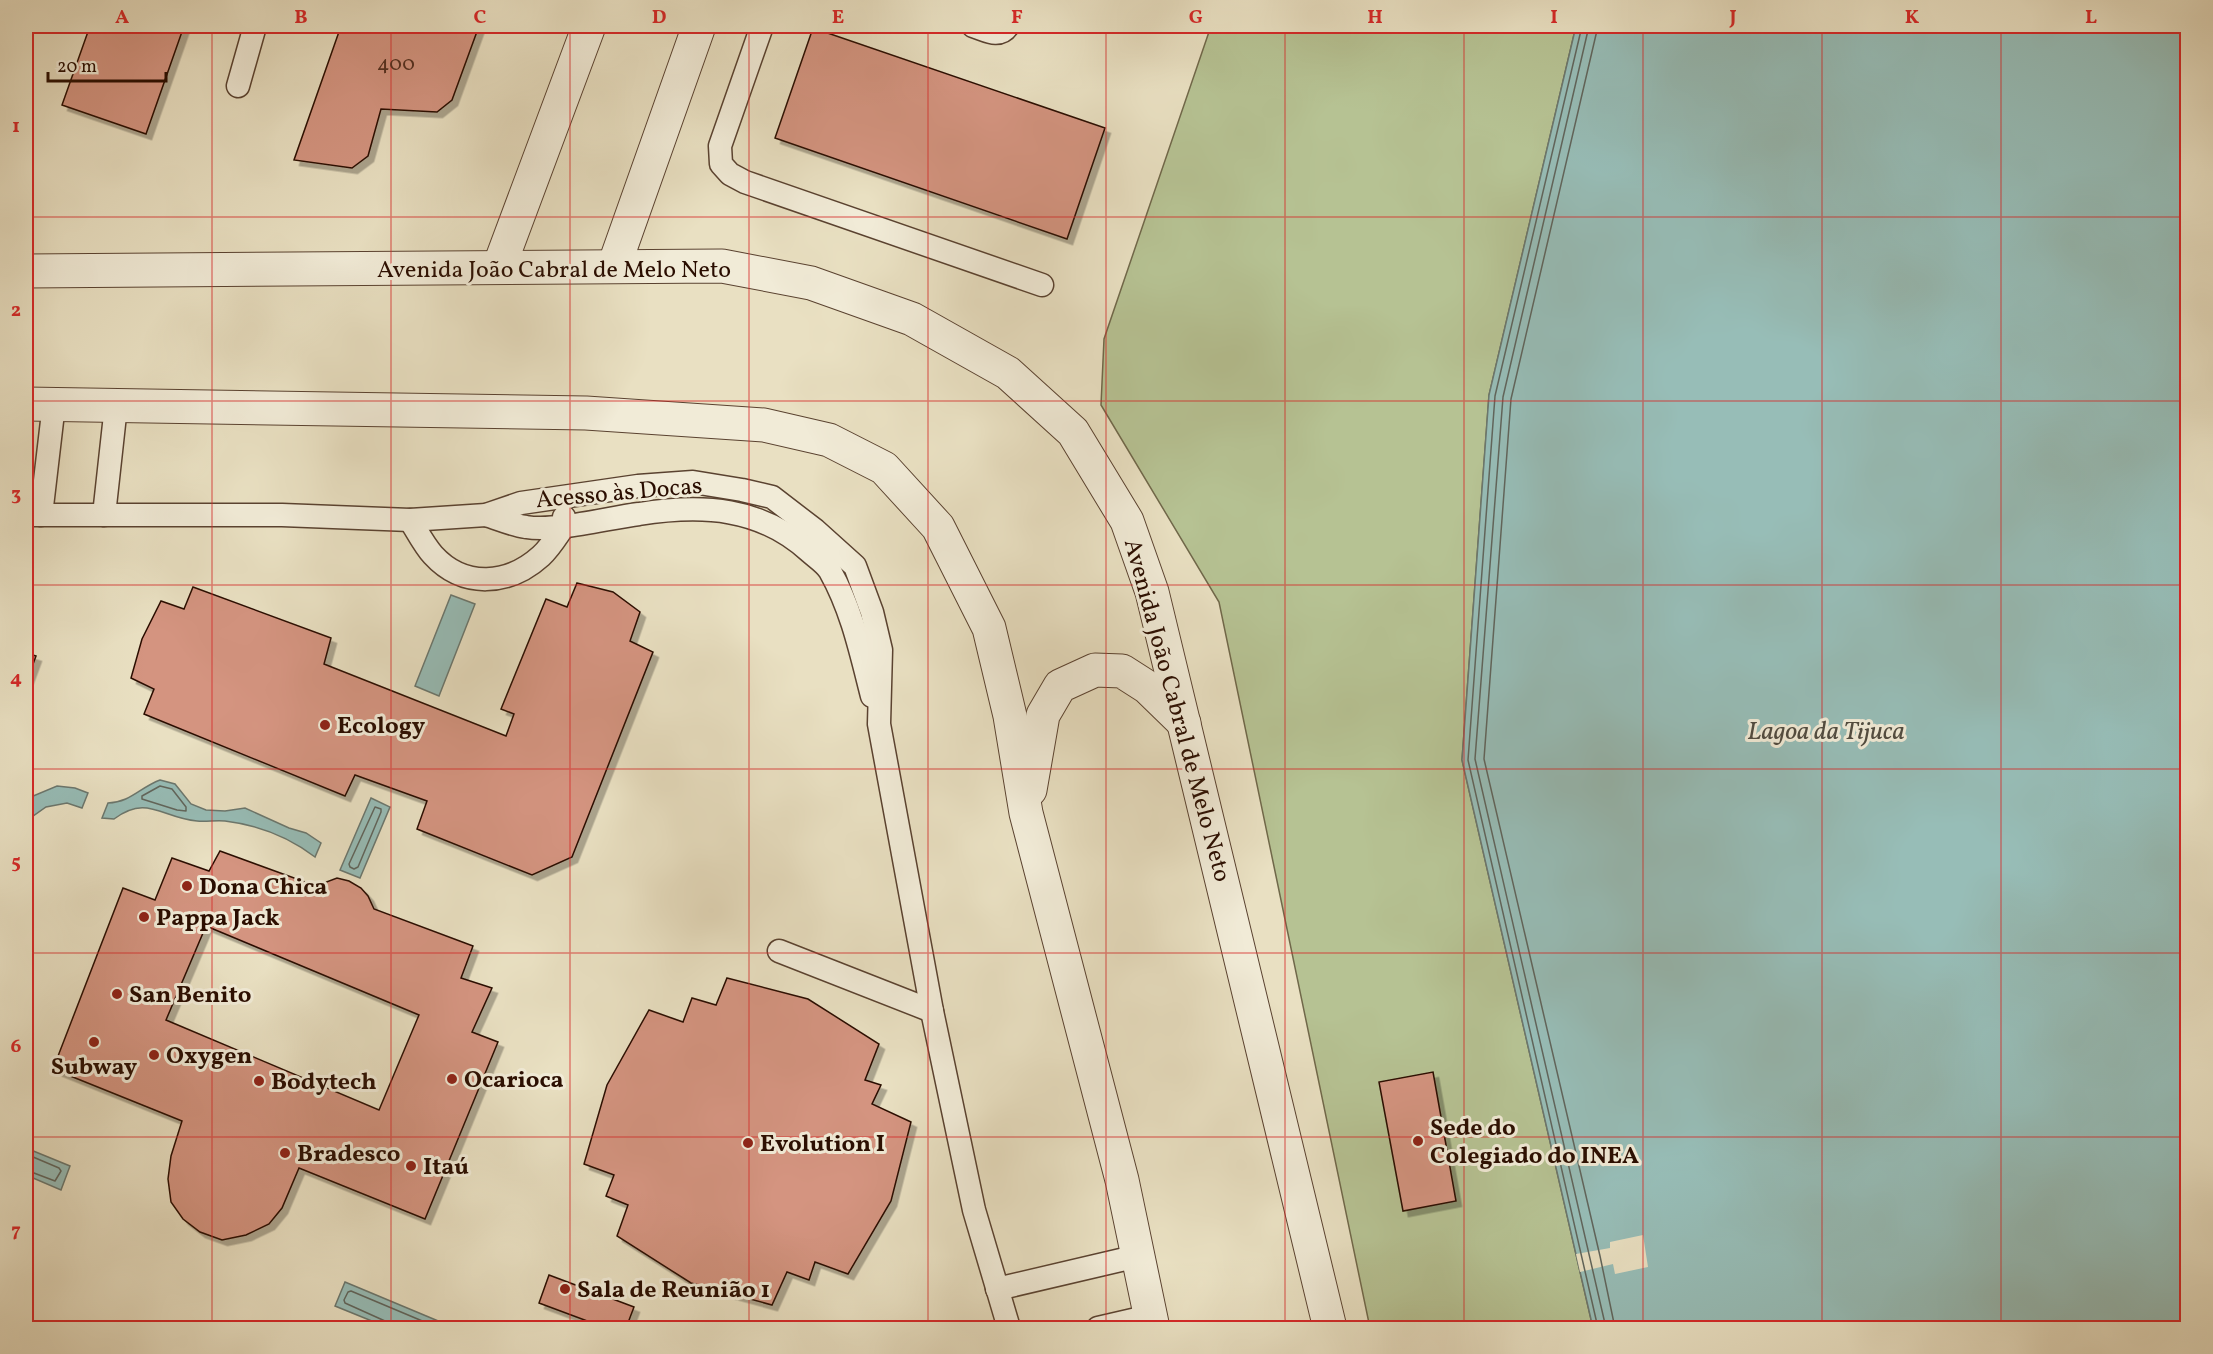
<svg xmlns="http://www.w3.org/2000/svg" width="2213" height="1354" font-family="Vollkorn,serif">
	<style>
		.green { fill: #b6c293; stroke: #70684a; stroke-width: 1.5 }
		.water { fill: #97bdb7; stroke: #6b776e; stroke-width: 1.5 }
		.pier { fill: #e9e0c2 }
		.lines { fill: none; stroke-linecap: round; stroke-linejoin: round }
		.shore { stroke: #60655c; stroke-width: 1.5 }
		.building { fill: #d49480; stroke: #2a0d00; stroke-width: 1.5; fill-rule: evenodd; filter: url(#shadow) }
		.service-casing { stroke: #5a4230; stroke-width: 25 }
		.minor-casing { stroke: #5a4230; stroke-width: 35 }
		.tertiary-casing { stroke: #5a4230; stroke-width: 35 }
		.service { stroke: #f1ebd7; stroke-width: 22 }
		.minor { stroke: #f1ebd7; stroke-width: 33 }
		.tertiary { stroke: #f1ebd7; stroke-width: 33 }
		.grid { fill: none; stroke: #d62828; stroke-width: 1.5; stroke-opacity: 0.55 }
		.poi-dot { fill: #8f2418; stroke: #f1ebd7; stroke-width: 2 }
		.labels { text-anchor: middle; stroke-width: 6; stroke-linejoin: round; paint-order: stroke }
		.number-label { font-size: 21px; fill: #542f20 }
		.street-label { font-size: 24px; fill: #2a0d00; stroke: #f1ebd7 }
		.poi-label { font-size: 24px; font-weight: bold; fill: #2a0d00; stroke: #f1ebd7; text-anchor: start }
		.water-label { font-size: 26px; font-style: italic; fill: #504b40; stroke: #f1ebd7 }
		.neatline { fill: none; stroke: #d62828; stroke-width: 2 }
		.grid-label { font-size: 20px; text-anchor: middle; font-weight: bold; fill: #d62828 }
	</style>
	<defs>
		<filter id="shadow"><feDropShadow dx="5.5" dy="5.5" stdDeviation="0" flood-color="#0004"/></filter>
	</defs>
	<rect width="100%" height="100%" fill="#e9e0c2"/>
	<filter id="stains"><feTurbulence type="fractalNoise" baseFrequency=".00333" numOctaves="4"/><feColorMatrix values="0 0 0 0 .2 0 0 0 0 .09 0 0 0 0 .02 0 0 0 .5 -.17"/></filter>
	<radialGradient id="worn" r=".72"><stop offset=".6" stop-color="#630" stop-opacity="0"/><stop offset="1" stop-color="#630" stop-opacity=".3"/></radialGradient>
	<polygon class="green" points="1211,26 1576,26 1489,395 1462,760 1593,1328 1370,1328 1219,602 1101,405 1104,339"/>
	<g class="water">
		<polygon points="1576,26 2187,26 2187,1328 1593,1328 1462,760 1489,395"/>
		<polygon points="451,595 475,604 439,696 415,686"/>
		<path d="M160,780L175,784L191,804L206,810L225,811L245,808L289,828L306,833L321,843L315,857C289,837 258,825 225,821C216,820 206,822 197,821C162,818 147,794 114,819L102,818L108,803C131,802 139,788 160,780Z"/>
		<polygon points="57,786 75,788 88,793 82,808 67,803 46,807 26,821 26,799"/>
		<polygon points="371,798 390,807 360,878 340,870"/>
		<polygon points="26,1148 70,1166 61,1190 26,1175"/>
		<polygon points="345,1282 455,1328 389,1328 335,1306"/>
	</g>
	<polygon class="pier" points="1643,1235 1648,1267 1615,1274 1613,1264 1580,1272 1576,1254 1610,1248 1610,1242"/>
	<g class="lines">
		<g class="shore">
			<polyline points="1582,26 1495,396 1468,760 1598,1328"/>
			<polyline points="1589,26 1503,397 1475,759 1606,1328"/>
			<polyline points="1598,26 1511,399 1484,759 1600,1256 1615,1328"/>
			<polygon points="160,786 172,789 186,807 186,811 177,810 142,799 142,796"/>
			<polygon points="375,807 381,809 381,812 358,867 354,869 350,867 349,864"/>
			<polyline points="26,1154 59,1168 61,1171 55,1181 26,1170"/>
			<polyline points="389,1328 385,1321 345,1303 344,1300 348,1292 351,1291 439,1328"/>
		</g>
	</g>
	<g class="building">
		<polygon points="90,26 184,26 146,134 62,105"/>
		<polygon points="341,26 479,26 452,100 437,112 381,109 368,156 352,168 294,160"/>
		<polygon points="813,28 1105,128 1067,239 775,138"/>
		<polygon points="577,583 613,592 640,612 630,641 653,652 572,857 532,875 417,829 427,801 355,775 345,796 144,714 154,689 131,678 142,639 161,601 184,609 193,587 331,638 324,664 506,736 514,714 501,709 546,599 567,607"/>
		<polygon points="26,653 36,656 26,683"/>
		<path d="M220,851L316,886L337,878L349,881L361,888L368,896L374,909L473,946L461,978L492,988L472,1032L498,1042L425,1219L299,1168L282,1208L269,1224L246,1235L222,1240L200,1232L183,1219L171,1202L168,1179L171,1156L182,1121L53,1069L123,888L155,900L172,858L209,871ZM206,926L419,1015L379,1110L166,1020Z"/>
		<polygon points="727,978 808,999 879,1044 865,1080 881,1085 872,1104 911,1122 891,1201 848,1274 815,1262 809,1280 787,1272 772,1305 691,1283 617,1236 628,1205 606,1196 614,1175 584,1164 607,1085 649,1010 683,1022 692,998 716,1005"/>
		<polygon points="1433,1072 1456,1201 1403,1211 1379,1082"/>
		<polygon points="549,1275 634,1307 626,1328 606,1328 539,1303"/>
	</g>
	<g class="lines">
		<defs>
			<g id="service">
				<polyline points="762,26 720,146 721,164 730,174 745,182 1042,285"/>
				<path d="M973,26C986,30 999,39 1008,26"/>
				<polyline points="238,86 255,26"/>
				<polyline points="26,515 282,515 410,520 486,515 521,503 638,486 693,482 742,490 772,497 815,530 855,566 872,612 881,650 879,724 932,1011 974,1210 1009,1328"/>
				<polyline points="41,515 54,404"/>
				<polyline points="104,515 116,406"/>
				<path d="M486,515C499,519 512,525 526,527C556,532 607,518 639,514C702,504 761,507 810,552C817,558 826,564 830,571C852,610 861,653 872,696"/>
				<path d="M410,520C417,531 424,545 433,555C464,589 509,585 541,556C550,548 557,536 564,526V517"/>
				<polyline points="779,951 932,1011"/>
				<polyline points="997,1289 1138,1256"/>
				<polyline points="1098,1328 1150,1316"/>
			</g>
			<g id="minor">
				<polyline points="614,266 699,26"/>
				<polyline points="499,267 589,26"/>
			</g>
			<g id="tertiary">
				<polyline points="26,271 722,266 811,283 912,319 1008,373 1073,432 1127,521 1152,592 1330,1328"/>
				<polyline points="26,404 586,413 764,425 829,440 884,468 938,527 989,628 1010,716 1026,813 1122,1180 1153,1328"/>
				<polyline points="1030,790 1043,715 1060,686 1095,670 1122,671 1147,687 1184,723"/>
			</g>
		</defs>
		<use href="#service" class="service-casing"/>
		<use href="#minor" class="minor-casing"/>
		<use href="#tertiary" class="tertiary-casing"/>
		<use href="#service" class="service"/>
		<use href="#minor" class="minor"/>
		<use href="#tertiary" class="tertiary"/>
	</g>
	<path class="grid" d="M212,26V1328M391,26V1328M570,26V1328M749,26V1328M928,26V1328M1106,26V1328M1285,26V1328M1464,26V1328M1643,26V1328M1822,26V1328M2001,26V1328M26,217H2188M26,401H2188M26,585H2188M26,769H2188M26,953H2188M26,1137H2188"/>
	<g class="poi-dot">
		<circle cx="325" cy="725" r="6"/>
		<circle cx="187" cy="886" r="6"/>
		<circle cx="144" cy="917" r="6"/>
		<circle cx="117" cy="994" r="6"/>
		<circle cx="94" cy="1042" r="6"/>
		<circle cx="154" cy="1055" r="6"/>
		<circle cx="452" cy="1079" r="6"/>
		<circle cx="259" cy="1081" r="6"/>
		<circle cx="1418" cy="1141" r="6"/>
		<circle cx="748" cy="1143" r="6"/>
		<circle cx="285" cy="1153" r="6"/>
		<circle cx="411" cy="1166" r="6"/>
		<circle cx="565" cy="1289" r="6"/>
	</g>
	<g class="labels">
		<g class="number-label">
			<text x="396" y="70">400</text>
		</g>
		<g class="street-label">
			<text x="554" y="277">Avenida João Cabral de Melo Neto</text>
			<text transform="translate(619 492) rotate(-5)" y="8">Acesso às Docas</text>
			<text transform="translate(1178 710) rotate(75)" y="8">Avenida João Cabral de Melo Neto</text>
		</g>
		<g class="poi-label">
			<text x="337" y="733">Ecology</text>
			<text x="199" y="894">Dona Chica</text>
			<text x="156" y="925">Pappa Jack</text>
			<text x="129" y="1002">San Benito</text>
			<text x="166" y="1063">Oxygen</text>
			<text x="94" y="1074" text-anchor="middle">Subway</text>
			<text x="464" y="1087">Ocarioca</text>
			<text x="271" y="1089">Bodytech</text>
			<text x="1430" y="1135">Sede do<tspan x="1430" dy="28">Colegiado do INEA</tspan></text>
			<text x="760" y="1151">Evolution I</text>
			<text x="297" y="1161">Bradesco</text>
			<text x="423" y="1174">Itaú</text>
			<text x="577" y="1297">Sala de Reunião 1</text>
		</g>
		<g class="water-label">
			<text x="1826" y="739">Lagoa da Tijuca</text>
		</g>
	</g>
	<rect width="2213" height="1354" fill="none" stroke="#e9e0c2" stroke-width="66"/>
	<path d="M48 72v9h118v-9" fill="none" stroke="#2a0d00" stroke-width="3"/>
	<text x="57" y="72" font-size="18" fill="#2a0d00" stroke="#f1ebd7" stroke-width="4.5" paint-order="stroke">20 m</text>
	<rect x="33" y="33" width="2147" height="1288" class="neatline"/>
	<g class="grid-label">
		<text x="122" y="23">A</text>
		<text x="301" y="23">B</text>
		<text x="480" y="23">C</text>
		<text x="659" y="23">D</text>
		<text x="838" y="23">E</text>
		<text x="1017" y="23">F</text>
		<text x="1196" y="23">G</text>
		<text x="1375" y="23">H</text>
		<text x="1554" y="23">I</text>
		<text x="1733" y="23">J</text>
		<text x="1912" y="23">K</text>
		<text x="2091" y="23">L</text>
		<text x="16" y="132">1</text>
		<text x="16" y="316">2</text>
		<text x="16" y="500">3</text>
		<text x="16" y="684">4</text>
		<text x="16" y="868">5</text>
		<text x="16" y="1052">6</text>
		<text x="16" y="1236">7</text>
	</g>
	<rect width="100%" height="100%" filter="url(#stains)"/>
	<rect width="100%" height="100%" fill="url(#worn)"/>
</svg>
